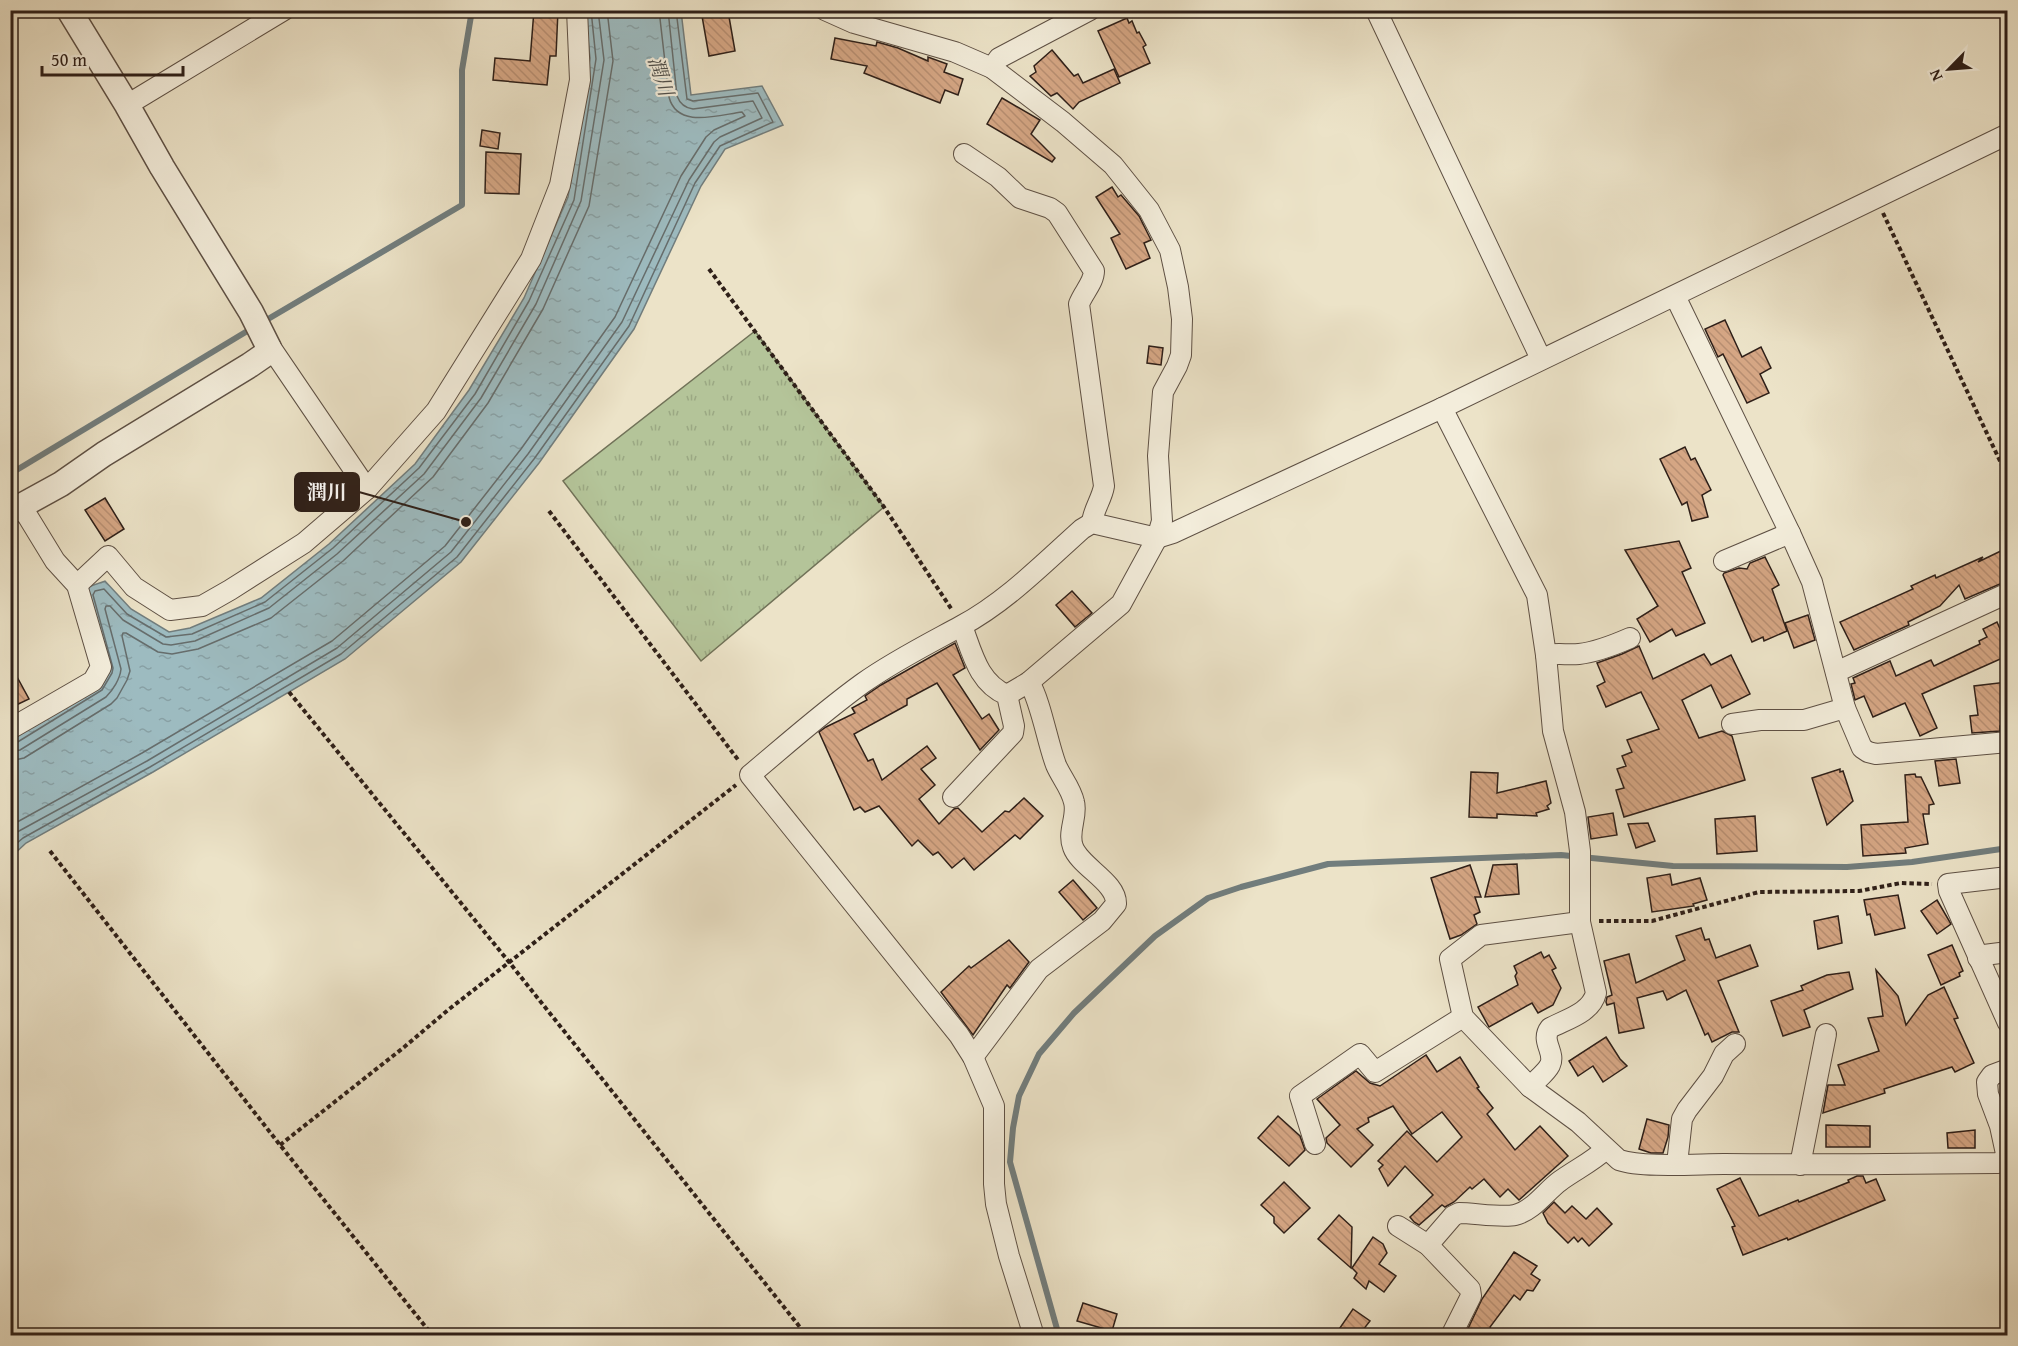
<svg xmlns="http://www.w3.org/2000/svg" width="2018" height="1346" font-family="'Gentium Book Plus','Noto Serif JP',serif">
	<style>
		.grass { fill: url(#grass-tufts); stroke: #717258; stroke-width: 1.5 }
		.water { fill: url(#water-ripples); stroke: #717d7d; stroke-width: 1.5 }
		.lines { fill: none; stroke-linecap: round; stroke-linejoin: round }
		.shore { stroke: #666d6c; stroke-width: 1.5 }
		.stream { stroke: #717d7d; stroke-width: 6 }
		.building { fill: url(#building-back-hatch); stroke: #2e1f18; stroke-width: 1.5 }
		.minor-casing { stroke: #5e5044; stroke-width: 22 }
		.tertiary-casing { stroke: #5e5044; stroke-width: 27 }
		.path { stroke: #2e1f18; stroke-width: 4; stroke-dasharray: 4.5 3; stroke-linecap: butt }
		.minor { stroke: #f3eddb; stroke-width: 20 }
		.tertiary { stroke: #f3eddb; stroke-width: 24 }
		.labels { text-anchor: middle; stroke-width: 4.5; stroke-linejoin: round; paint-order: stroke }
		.water-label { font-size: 20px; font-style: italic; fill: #4f4e4a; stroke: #f3eddb }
		.leader { fill: none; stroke: #2e1f18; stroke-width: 2 }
		.callout-dot { fill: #2e1f18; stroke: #f3eddb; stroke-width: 2 }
		.callout { fill: #2e1f18; stroke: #2e1f18; stroke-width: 2 }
		.callout-label { font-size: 20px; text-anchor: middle; font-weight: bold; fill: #fff }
	</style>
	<defs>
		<pattern id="grass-tufts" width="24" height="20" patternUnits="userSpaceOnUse" patternTransform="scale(1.5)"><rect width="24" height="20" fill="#b4c499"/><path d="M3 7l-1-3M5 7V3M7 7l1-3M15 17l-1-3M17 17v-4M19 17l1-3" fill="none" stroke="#9ba883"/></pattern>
		<pattern id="water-ripples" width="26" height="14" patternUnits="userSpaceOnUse" patternTransform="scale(1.5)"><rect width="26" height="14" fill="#9dbbc0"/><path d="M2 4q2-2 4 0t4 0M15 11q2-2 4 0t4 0" fill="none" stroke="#88a0a4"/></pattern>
		<pattern id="building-back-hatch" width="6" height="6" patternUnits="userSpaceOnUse" patternTransform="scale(1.5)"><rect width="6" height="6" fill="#d5a684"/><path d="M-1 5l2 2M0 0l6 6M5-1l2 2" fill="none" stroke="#b78e71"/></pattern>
	</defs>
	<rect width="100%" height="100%" fill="#ece3c8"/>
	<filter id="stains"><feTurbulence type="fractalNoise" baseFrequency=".00333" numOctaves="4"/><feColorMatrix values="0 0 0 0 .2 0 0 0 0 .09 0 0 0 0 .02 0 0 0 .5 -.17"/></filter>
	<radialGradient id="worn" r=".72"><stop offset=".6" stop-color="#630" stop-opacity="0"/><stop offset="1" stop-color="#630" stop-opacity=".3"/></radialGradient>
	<polygon class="grass" points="755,331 884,507 701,661 563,481"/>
	<polygon class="water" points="585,11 681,11 691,95 762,86 783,125 725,149 701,186 634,329 539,463 461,562 345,659 153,772 26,843 11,857 11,739 99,685 85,588 105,581 131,609 169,632 190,628 261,598 329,544 415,464 469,390 524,298 568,197 590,58"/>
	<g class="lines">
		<g class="shore">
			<polyline points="10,744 16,743 102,690 112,673 113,668 93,595 95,591 104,589 127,614 166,637 192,634 265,602 333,548 419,468 475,394 529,301 574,200 596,59 591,10"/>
			<path d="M10,752L20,750L106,697C113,690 120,679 121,669L105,609L106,606H110L123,620L163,644L171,645L195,641L269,608L337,554L424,474L481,398L536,304L581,201L604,60L598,10"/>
			<polyline points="10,761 24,758 111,704 117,698 127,680 130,671 122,636 123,633 126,633 158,652 172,654 198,649 271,618 343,561 433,477 488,403 543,309 589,206 613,61 607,10"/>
			<path d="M10,826L142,753L332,641L445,546L521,449L615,317L681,176L706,137L714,130L745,116L742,112C718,115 677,129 669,97L659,10"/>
			<path d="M10,838L19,831L147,761L337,648L451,552L528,454L622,322L689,180L714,142L720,137L762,118L753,101L693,109C685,108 680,104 677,96L668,10"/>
			<polyline points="10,849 23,838 150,767 341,654 457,557 534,459 629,326 695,183 720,146 773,122 758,93 693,101 687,99 676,10"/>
		</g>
		<g class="stream">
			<polyline points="263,322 462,205 462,70 472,10"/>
			<polyline points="10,474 254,327"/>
			<polyline points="1059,1336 1010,1162 1013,1128 1019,1096 1039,1054 1074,1013 1155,936 1208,898 1241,887 1328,864 1561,855 1673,866 1847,867 1912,862 2008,848"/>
		</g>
	</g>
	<g class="building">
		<polygon points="534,10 558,10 556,56 550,56 547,85 493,80 495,58 530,61"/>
		<polygon points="728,11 735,51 709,56 702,16"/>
		<polygon points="1127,18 1129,23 1132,21 1137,33 1139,32 1146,45 1143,47 1150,63 1119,77 1098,31"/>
		<polygon points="835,38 876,46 877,42 898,48 928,61 928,57 947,64 944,72 963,79 958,95 945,90 940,103 864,73 867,66 831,59"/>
		<polygon points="1052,50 1074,76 1078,74 1083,83 1114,69 1120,83 1079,102 1073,109 1057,93 1051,96 1030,76 1036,72 1034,66"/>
		<polygon points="1002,98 1040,120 1031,134 1055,158 1052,162 987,124"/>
		<polygon points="482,130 500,133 498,149 480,146"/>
		<polygon points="486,152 521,154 519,194 485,193"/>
		<polygon points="1112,187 1118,197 1121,195 1139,216 1151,240 1144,243 1150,258 1126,269 1111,238 1120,234 1096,197"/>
		<polygon points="1725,320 1742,357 1761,347 1771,368 1760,374 1769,393 1747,403 1723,354 1718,357 1705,329"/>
		<polygon points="1149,346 1163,348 1161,365 1147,363"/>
		<polygon points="1685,447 1691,460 1695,458 1711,490 1702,495 1708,517 1692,521 1687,502 1682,505 1660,459"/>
		<polygon points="105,498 124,529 105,541 85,510"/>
		<polygon points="1679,541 1691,568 1682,572 1705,623 1676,636 1672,629 1650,642 1637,619 1658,606 1625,550"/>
		<polygon points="2007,548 2007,581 1965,599 1959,585 1940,606 1908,622 1909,625 1854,650 1840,622 1913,589 1911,586 1935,575 1936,578 1983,557 1978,562"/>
		<polygon points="1765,557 1779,585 1772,589 1787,631 1764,641 1763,637 1752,642 1723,575 1724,573 1739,568 1747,569 1750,563"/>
		<polygon points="1072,591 1092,613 1075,627 1056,605"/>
		<polygon points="1808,615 1815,640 1794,648 1785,623"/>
		<polygon points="1997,622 2007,645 2007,656 1922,694 1937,728 1920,736 1905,703 1873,717 1864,696 1855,700 1851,684 1855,683 1853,678 1890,661 1896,676 1931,660 1934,666 1980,644 1979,641 1987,637 1983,629"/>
		<polygon points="955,643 965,668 953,675 982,719 989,714 999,730 980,750 937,683 907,699 907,705 854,734 868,761 873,759 882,780 927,746 936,758 921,769 935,785 919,799 939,824 954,809 958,808 982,832 1005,811 1009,812 1024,798 1043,816 1020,839 1015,835 974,870 964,858 952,868 938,852 933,855 918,840 912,846 879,806 865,812 860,807 854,810 819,732 826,727 855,713 852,708 867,700 865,696 881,685"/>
		<polygon points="1639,646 1653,679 1704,654 1711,665 1731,655 1750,694 1722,708 1711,685 1682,700 1699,738 1722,731 1732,736 1745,780 1624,817 1616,790 1624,788 1617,769 1626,766 1622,756 1632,752 1627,740 1659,729 1641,692 1606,707 1597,686 1605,682 1597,663 1622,654"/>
		<polygon points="10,664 29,699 10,708"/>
		<polygon points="2007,682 2007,702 2004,703 2006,719 2000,726 2000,731 1972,733 1970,716 1978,715 1974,686"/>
		<polygon points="1956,759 1960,783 1939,786 1935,761"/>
		<polygon points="1840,769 1840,772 1843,771 1853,801 1827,825 1812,778"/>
		<polygon points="1471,772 1498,773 1497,793 1546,781 1551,803 1547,806 1549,809 1536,813 1537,816 1497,814 1497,818 1469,817"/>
		<polygon points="1915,774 1916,777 1921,777 1934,804 1929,805 1929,814 1923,814 1928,844 1905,848 1906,853 1863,856 1861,825 1908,822 1905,775"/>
		<polygon points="1613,813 1617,835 1591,839 1588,817"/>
		<polygon points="1755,816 1757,851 1717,854 1715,819"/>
		<polygon points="1648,823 1655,841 1636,848 1628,824"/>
		<polygon points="1517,864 1519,894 1485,897 1493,865"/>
		<polygon points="1470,865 1481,897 1475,897 1480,912 1474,915 1477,924 1461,935 1450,939 1431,878"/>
		<polygon points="1670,874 1672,885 1700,878 1707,900 1693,904 1694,906 1652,912 1647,878"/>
		<polygon points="1073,880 1097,908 1083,920 1059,892"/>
		<polygon points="1898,895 1905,928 1875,935 1870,914 1867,915 1864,900"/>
		<polygon points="1937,900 1951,924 1937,934 1921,911"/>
		<polygon points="1838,916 1842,943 1818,949 1814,921"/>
		<polygon points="1701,928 1705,940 1709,939 1716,958 1750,945 1758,966 1718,981 1739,1032 1732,1032 1712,1042 1708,1033 1705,1035 1686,990 1667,1000 1663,991 1637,998 1644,1028 1619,1033 1614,1003 1607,1005 1606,1002 1607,997 1612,995 1604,961 1629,954 1636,983 1685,960 1676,936"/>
		<polygon points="1009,940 1029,962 1010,988 1007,985 973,1035 941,992 969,966 971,968"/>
		<polygon points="1952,945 1963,971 1959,973 1960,976 1941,985 1928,955"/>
		<polygon points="1541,952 1544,958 1549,955 1556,968 1552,970 1561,988 1553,1005 1538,1013 1532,1003 1489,1027 1478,1007 1518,985 1515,976 1517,973 1514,966"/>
		<polygon points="1876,970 1898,996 1906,1025 1928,995 1944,987 1958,1018 1954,1019 1974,1063 1955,1072 1952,1067 1884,1089 1885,1093 1823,1113 1828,1085 1845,1085 1838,1065 1879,1051 1868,1018 1883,1016"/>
		<polygon points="1849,972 1853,989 1804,1010 1810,1027 1783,1036 1771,1001 1803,990 1801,986 1827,975"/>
		<polygon points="1606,1037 1620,1059 1627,1066 1603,1082 1593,1066 1578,1076 1569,1061"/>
		<polygon points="1426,1055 1437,1072 1460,1057 1479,1087 1477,1088 1493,1108 1487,1114 1515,1150 1540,1126 1568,1156 1519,1200 1508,1189 1500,1197 1484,1179 1472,1189 1470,1187 1454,1202 1445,1207 1442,1205 1419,1225 1414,1222 1410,1217 1433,1195 1405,1166 1388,1186 1379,1169 1383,1165 1378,1161 1407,1131 1437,1162 1462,1137 1442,1112 1412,1134 1393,1106 1368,1118 1369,1122 1357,1129 1373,1145 1351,1167 1327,1143 1326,1138 1340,1125 1317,1099 1356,1071 1370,1083 1380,1086"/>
		<polygon points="1278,1116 1300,1136 1305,1150 1289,1166 1258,1138"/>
		<polygon points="1647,1119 1669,1125 1668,1137 1663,1153 1651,1153 1639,1149"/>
		<polygon points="1826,1125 1870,1126 1870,1147 1826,1147"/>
		<polygon points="1975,1130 1975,1148 1948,1148 1947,1133"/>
		<polygon points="1857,1176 1863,1176 1866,1183 1876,1179 1885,1200 1788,1240 1787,1238 1743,1255 1732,1227 1735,1226 1717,1189 1740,1178 1759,1216 1798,1200 1799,1202 1849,1182 1848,1180"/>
		<polygon points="1284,1182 1310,1208 1284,1233 1274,1223 1274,1217 1261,1205"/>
		<polygon points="1554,1202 1565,1213 1572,1206 1586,1219 1597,1208 1612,1224 1589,1246 1582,1238 1578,1242 1574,1237 1568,1243 1548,1223 1543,1213"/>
		<polygon points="1339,1215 1352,1227 1351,1268 1318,1239"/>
		<polygon points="1373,1237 1383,1244 1387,1253 1379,1264 1396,1276 1384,1292 1369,1281 1366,1289 1354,1278 1357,1273 1352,1268"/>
		<polygon points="1514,1252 1537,1266 1531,1274 1540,1280 1533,1291 1527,1290 1520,1300 1514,1295 1490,1327 1494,1335 1465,1335 1482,1299"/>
		<polygon points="1083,1303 1117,1314 1112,1331 1077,1321"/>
		<polygon points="1353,1309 1370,1321 1359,1335 1335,1335"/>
	</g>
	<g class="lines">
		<defs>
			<g id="minor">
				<polyline points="825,10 854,23 955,52 992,68 1063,122 1113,165 1149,210 1170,250 1178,287 1182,319 1181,355 1177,366 1163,392 1158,456 1162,521 1157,538 1121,604 1029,682 1007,695"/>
				<polyline points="1376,10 1541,359"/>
				<polyline points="992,68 999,58 1090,10"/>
				<polyline points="127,105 284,10"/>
				<path d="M964,154L998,177L1020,198L1050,208L1057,213L1094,271C1094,282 1083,293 1079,304L1104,486C1102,499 1093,510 1092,523"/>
				<polyline points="1675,296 1790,533 1812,582 1845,708 1862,748 1868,752 1876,754 2008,742"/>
				<path d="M1442,408L1537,595L1546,655L1553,731L1575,812L1580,851V922L1596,993C1591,1013 1567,1019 1550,1028C1540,1041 1556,1052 1550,1065C1546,1073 1536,1080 1530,1087"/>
				<polyline points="367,489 436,411 531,259 560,185 580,80 577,10"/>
				<polyline points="1724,561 1790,533"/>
				<polyline points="77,585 108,556 134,587 170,610 202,606 230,590 304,543 367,489 265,339"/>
				<path d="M1546,655C1557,653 1568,655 1579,654C1597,652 1614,645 1630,638"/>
				<polyline points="1836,672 2008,593"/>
				<polyline points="1732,724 1760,720 1804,720 1845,708"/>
				<polyline points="10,729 93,681 101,667 77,585 55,561 22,507"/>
				<path d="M953,797L1013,733L1014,726L1007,695C978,683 972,652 962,626"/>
				<polyline points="2008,877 1948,884 1949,891 2008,1023"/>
				<path d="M1580,922L1481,935L1450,959L1463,1017L1530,1087L1578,1122L1619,1160C1642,1168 1697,1164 1724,1164C1815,1165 1906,1164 1998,1163L2006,1159"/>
				<polyline points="1978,958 1984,955 2008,952"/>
				<path d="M973,1057L1039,969L1102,921L1116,904C1117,882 1080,867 1073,847C1067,832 1078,816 1074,802C1071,788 1061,777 1056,765C1047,741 1041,702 1029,682"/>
				<polyline points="2008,1069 1992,1075 1987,1082 1988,1094 2000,1126 2008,1163"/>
				<polyline points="1315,1144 1300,1096 1360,1054 1375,1072 1463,1017"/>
				<polyline points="1677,1164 1682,1119 1687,1110 1713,1076 1724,1054 1735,1044"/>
				<polyline points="1800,1165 1826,1034"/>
				<polyline points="1398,1226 1428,1245 1470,1289 1471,1296 1451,1336"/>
				<path d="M1428,1245L1453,1216L1459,1213C1474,1213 1502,1218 1515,1215C1533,1211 1546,1191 1560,1181C1575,1170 1592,1162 1606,1149"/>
				<path d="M1034,1336L1009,1256L996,1204L994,1184V1106L973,1057L959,1035L750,775C787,744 824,711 863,683C894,661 928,644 961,626C1006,602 1044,563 1082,529L1092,523L1157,538L1173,533L1442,408L2008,134"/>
			</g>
			<polyline id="tertiary" points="10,512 61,484 104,454 250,365 266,354 269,348 251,312 162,167 127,105 69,10"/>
		</defs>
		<use href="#minor" class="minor-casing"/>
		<use href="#tertiary" class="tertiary-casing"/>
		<g class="path">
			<polyline points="1883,213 2008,478"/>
			<polyline points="709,269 884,507 952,610"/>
			<polyline points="549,511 739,761"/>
			<polyline points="289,692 509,962 807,1336"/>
			<polyline points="50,851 280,1145 433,1336"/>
			<polyline points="1599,921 1652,921 1759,892 1859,891 1901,883 1932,884"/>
			<polyline points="280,1145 403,1048 448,1010 736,785"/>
		</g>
		<use href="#minor" class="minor"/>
		<use href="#tertiary" class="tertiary"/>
	</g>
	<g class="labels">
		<g class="water-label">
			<text transform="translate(661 76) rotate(72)" y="7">潤川</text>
		</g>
	</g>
	<path class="leader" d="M466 522L359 492"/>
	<circle class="callout-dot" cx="466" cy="522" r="6"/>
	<rect class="callout" x="295" y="473" width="64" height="38" rx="6"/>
	<g class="callout-label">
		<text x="327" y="499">潤川</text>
	</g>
	<rect width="2018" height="1346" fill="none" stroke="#ece3c8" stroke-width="36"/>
	<rect x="12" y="12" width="1994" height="1322" fill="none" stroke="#2e1f18" stroke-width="3"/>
	<rect x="18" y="18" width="1982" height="1310" fill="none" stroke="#2e1f18" stroke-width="1.5"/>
	<g transform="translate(1949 69) rotate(245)" stroke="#f3eddb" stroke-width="4.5" paint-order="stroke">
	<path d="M0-4.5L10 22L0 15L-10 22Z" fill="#2e1f18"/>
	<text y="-9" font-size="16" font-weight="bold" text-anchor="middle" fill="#2e1f18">N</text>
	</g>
	<path d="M42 66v9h141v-9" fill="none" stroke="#2e1f18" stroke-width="3"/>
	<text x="51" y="66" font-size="18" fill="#2e1f18" stroke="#f3eddb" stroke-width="4.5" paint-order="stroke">50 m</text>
	<rect width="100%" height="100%" filter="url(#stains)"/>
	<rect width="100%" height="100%" fill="url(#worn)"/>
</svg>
